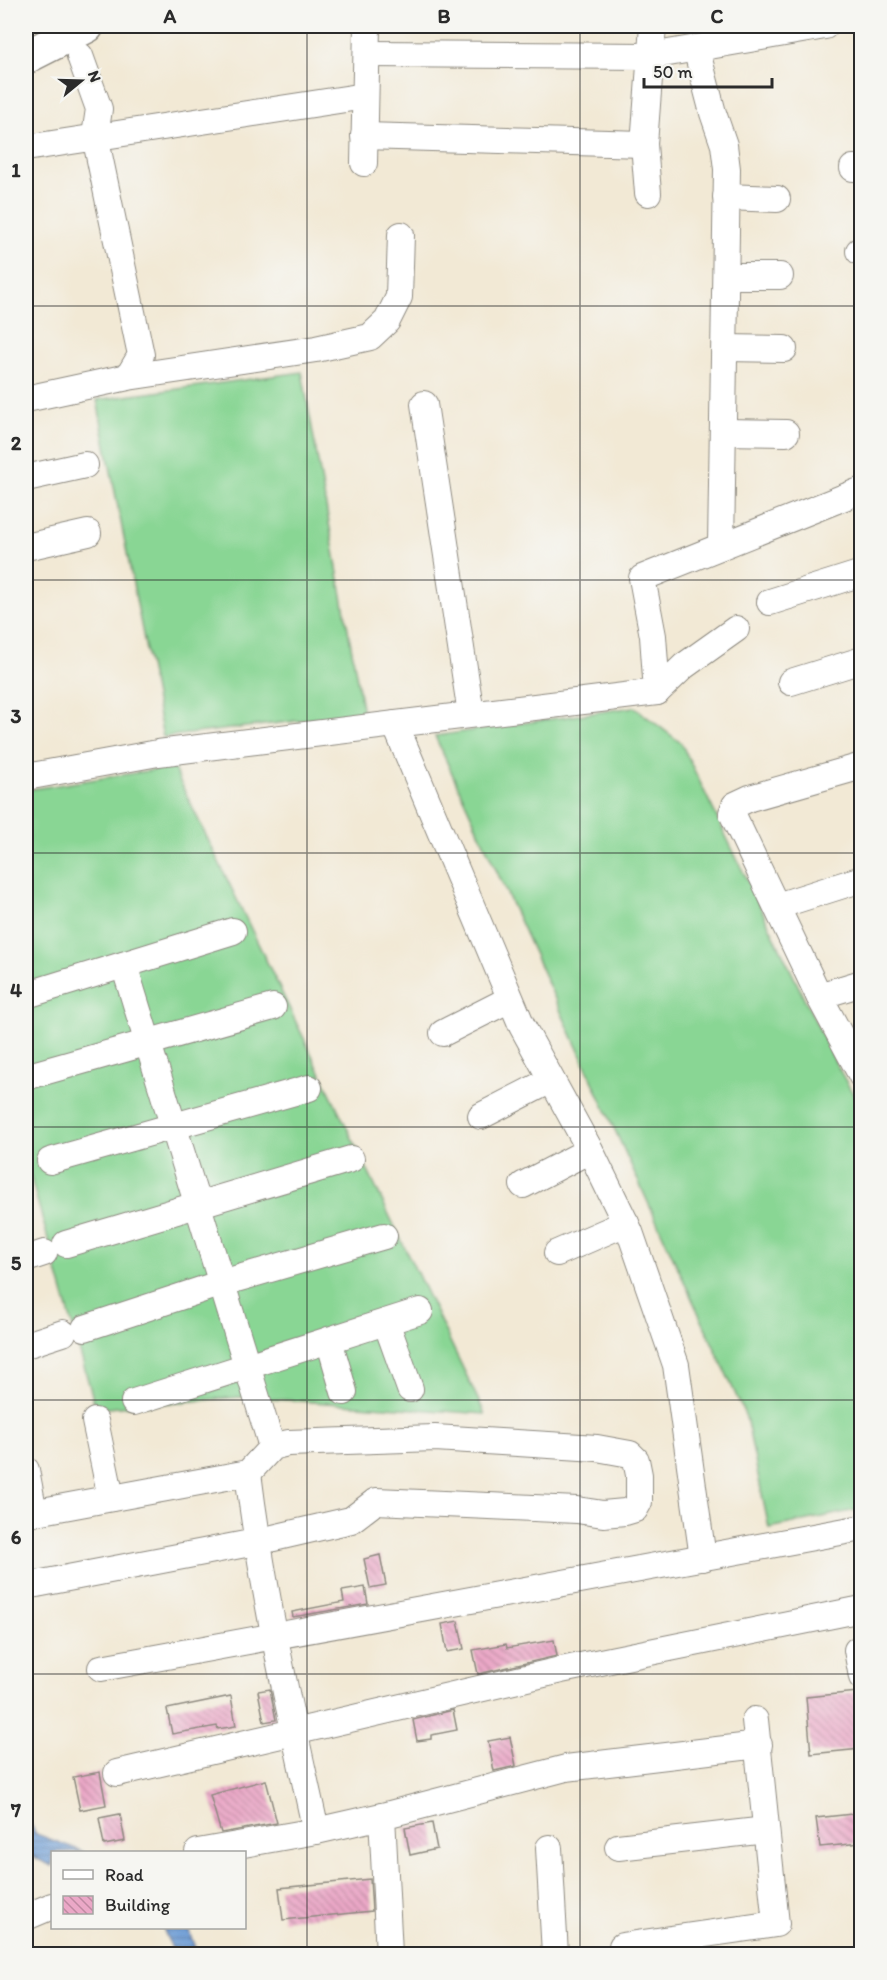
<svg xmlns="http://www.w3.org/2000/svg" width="887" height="1980" font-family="Itim,sans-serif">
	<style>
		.grass { fill: #89d694; stroke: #5a8060; stroke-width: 1.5 }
		.water { fill: url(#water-rules); stroke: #4c6480; stroke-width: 1.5 }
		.building { fill: url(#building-back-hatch) }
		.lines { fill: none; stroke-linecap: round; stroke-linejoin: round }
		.minor-casing { stroke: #8e8a80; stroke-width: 28 }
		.highway-casing { stroke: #8e8a80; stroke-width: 36 }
		.minor { stroke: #fff; stroke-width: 26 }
		.highway { stroke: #fff; stroke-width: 33 }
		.grid { fill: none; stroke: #2b2b2b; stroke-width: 1.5; stroke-opacity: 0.55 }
		.neatline { fill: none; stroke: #2b2b2b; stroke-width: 2 }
		.grid-label { font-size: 20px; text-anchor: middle; font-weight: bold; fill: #2b2b2b }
	</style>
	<defs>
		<pattern id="water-rules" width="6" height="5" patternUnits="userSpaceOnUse" patternTransform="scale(1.5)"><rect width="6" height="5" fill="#6d9cd5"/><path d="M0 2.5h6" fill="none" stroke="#5a7fad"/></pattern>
		<pattern id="building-back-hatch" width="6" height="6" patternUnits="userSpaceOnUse" patternTransform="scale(1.5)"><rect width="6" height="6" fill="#eba8c7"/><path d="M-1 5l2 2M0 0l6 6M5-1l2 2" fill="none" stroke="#bf89a2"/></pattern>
	</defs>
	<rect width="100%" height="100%" fill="#f6f6f2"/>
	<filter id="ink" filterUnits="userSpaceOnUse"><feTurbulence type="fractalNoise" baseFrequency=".0167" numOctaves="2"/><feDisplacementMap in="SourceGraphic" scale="12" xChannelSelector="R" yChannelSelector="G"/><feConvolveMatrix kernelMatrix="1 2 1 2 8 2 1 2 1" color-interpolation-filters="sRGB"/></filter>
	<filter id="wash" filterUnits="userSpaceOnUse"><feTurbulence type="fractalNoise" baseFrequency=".008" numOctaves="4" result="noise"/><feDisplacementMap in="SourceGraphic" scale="24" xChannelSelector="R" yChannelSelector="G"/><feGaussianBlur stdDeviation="1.35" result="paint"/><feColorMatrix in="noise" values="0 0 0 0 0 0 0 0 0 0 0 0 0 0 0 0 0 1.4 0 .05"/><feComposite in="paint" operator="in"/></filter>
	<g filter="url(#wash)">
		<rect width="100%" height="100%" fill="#f2e9d5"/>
		<g class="grass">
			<polygon points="302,372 363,713 163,737 97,400"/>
			<polygon points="634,707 681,743 835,1062 861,1108 861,1509 769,1528 746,1417 435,736"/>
			<polygon points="173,767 485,1414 241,1397 96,1409 26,1161 26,790"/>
		</g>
		<g class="water">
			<polygon points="26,1817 36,1834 84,1852 52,1852 52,1866 26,1853"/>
			<polygon points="163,1928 188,1928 197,1954 174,1954"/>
		</g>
		<g id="blocks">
			<g class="building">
				<polygon points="380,1555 386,1585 370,1588 364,1559"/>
				<polygon points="365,1587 368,1604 293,1617 292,1612 344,1602 342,1591"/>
				<polygon points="458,1621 464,1649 447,1652 442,1624"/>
				<polygon points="554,1640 557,1656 478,1674 473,1650 506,1644 507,1648"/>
				<polygon points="270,1689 276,1720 264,1722 258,1691"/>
				<polygon points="858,1692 861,1725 861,1749 811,1754 806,1697"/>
				<polygon points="231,1696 236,1726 218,1729 217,1726 172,1734 167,1709"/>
				<polygon points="453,1710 457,1730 431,1735 431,1739 417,1741 413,1720"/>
				<polygon points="510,1737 516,1766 494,1771 488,1741"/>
				<polygon points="100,1772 106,1805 80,1810 73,1777"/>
				<polygon points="266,1780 277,1823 221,1833 210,1795"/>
				<polygon points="861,1813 861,1843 820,1847 816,1818"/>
				<polygon points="120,1814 125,1841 104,1845 99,1818"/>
				<polygon points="432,1823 437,1849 410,1855 405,1828"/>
				<polygon points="370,1879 372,1911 283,1920 279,1888"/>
			</g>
		</g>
	</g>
	<g filter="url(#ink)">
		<use href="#blocks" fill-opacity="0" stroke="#8e8a80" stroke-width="1.5"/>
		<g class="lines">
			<defs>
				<g id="minor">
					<polyline points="696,48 713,113 724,145 727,169 721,546"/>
					<polyline points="367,54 651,56 825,26"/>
					<polyline points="80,56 99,109 95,136 141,355 128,377"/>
					<polyline points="364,136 644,144"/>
					<polyline points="26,148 365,96"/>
					<polyline points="364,163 367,26"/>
					<polyline points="853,168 862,168"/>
					<polyline points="648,193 644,144 653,26"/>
					<polyline points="726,197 777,199"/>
					<polyline points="859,251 862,251"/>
					<polyline points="726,276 780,276"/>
					<polyline points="725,348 784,349"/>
					<polyline points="26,399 128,377 316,349 370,337 387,321 399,297 401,235"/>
					<polyline points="424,404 471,714"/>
					<polyline points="724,432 786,433"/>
					<polyline points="26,478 85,465"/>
					<polyline points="26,547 88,533"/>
					<polyline points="770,602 862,573"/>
					<polyline points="791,682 862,660"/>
					<polyline points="657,692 684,666 736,629"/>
					<polyline points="395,724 522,1026 590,1150 630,1232 676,1365 703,1558"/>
					<polyline points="862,766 750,798 735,805 732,813 819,996 862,1076"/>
					<polyline points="26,777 158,753 657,692 653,636 642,578 862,490"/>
					<polyline points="777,906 862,879"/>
					<polyline points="124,965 272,1447"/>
					<polyline points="26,995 233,931"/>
					<polyline points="819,996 862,983"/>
					<polyline points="443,1033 510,999"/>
					<polyline points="29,1076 273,1007"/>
					<polyline points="481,1116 551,1080"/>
					<polyline points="50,1161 309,1088"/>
					<polyline points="523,1185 590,1150"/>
					<polyline points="66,1244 351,1159"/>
					<polyline points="557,1253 626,1223"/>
					<polyline points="26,1259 44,1253"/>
					<polyline points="386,1322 410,1389"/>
					<polyline points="85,1328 222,1283 384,1236"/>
					<polyline points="329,1340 344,1392"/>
					<polyline points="26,1345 63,1333"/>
					<polyline points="134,1402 420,1311"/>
					<polyline points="95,1421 111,1498"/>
					<polyline points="26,1470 34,1513"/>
					<path d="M248,1473C263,1594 290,1713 316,1831"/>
					<polyline points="26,1514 248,1473 272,1447 288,1443 435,1438 597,1448 630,1454 636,1460 639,1475 639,1502 635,1509 625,1512 603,1514 577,1510 376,1501 351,1520 256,1542 26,1586"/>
					<polyline points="857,1650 862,1677"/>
					<polyline points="101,1668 862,1528"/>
					<polyline points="117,1773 561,1670 862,1609"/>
					<polyline points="618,1847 766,1830"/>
					<polyline points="549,1848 555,1954"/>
					<polyline points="198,1852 316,1831 382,1816"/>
					<polyline points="26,1917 52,1906"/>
					<polyline points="622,1946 776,1924 755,1720"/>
					<polyline points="389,1954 382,1816 566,1768 759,1745"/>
				</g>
				<polyline id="highway" points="26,57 87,26"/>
			</defs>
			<use href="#minor" class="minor-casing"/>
			<use href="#highway" class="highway-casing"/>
			<use href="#minor" class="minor"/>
			<use href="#highway" class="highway"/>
		</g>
	</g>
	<path class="grid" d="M307,26V1954M580,26V1954M26,306H862M26,580H862M26,853H862M26,1127H862M26,1400H862M26,1674H862"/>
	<rect width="887" height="1980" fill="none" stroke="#f6f6f2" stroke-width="66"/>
	<rect x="51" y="1851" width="195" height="78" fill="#f6f6f2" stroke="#a5a5a2" stroke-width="1.5"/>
	<rect x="63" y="1870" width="30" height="9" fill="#ffffff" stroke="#a5a5a2" stroke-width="1.5"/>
	<text x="105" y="1881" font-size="18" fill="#2b2b2b">Road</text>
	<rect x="63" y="1896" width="30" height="18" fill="url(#building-back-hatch)" stroke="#a5a5a2" stroke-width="1.5"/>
	<text x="105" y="1911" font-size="18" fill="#2b2b2b">Building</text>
	<g transform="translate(81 81) rotate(71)" stroke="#f6f6f2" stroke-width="4.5" paint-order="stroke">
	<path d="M0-4.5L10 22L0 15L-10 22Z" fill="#2b2b2b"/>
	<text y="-9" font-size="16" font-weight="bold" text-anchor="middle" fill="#2b2b2b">N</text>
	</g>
	<path d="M644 78v9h128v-9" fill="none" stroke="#2b2b2b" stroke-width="3"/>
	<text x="653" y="78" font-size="18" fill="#2b2b2b" stroke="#f6f6f2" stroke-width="4.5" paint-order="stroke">50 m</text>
	<rect x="33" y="33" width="821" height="1914" class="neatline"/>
	<g class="grid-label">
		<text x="170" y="23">A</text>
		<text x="444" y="23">B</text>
		<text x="717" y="23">C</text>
		<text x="16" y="177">1</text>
		<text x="16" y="450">2</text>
		<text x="16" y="723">3</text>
		<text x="16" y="997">4</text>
		<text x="16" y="1270">5</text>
		<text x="16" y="1544">6</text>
		<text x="16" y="1817">7</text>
	</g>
</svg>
